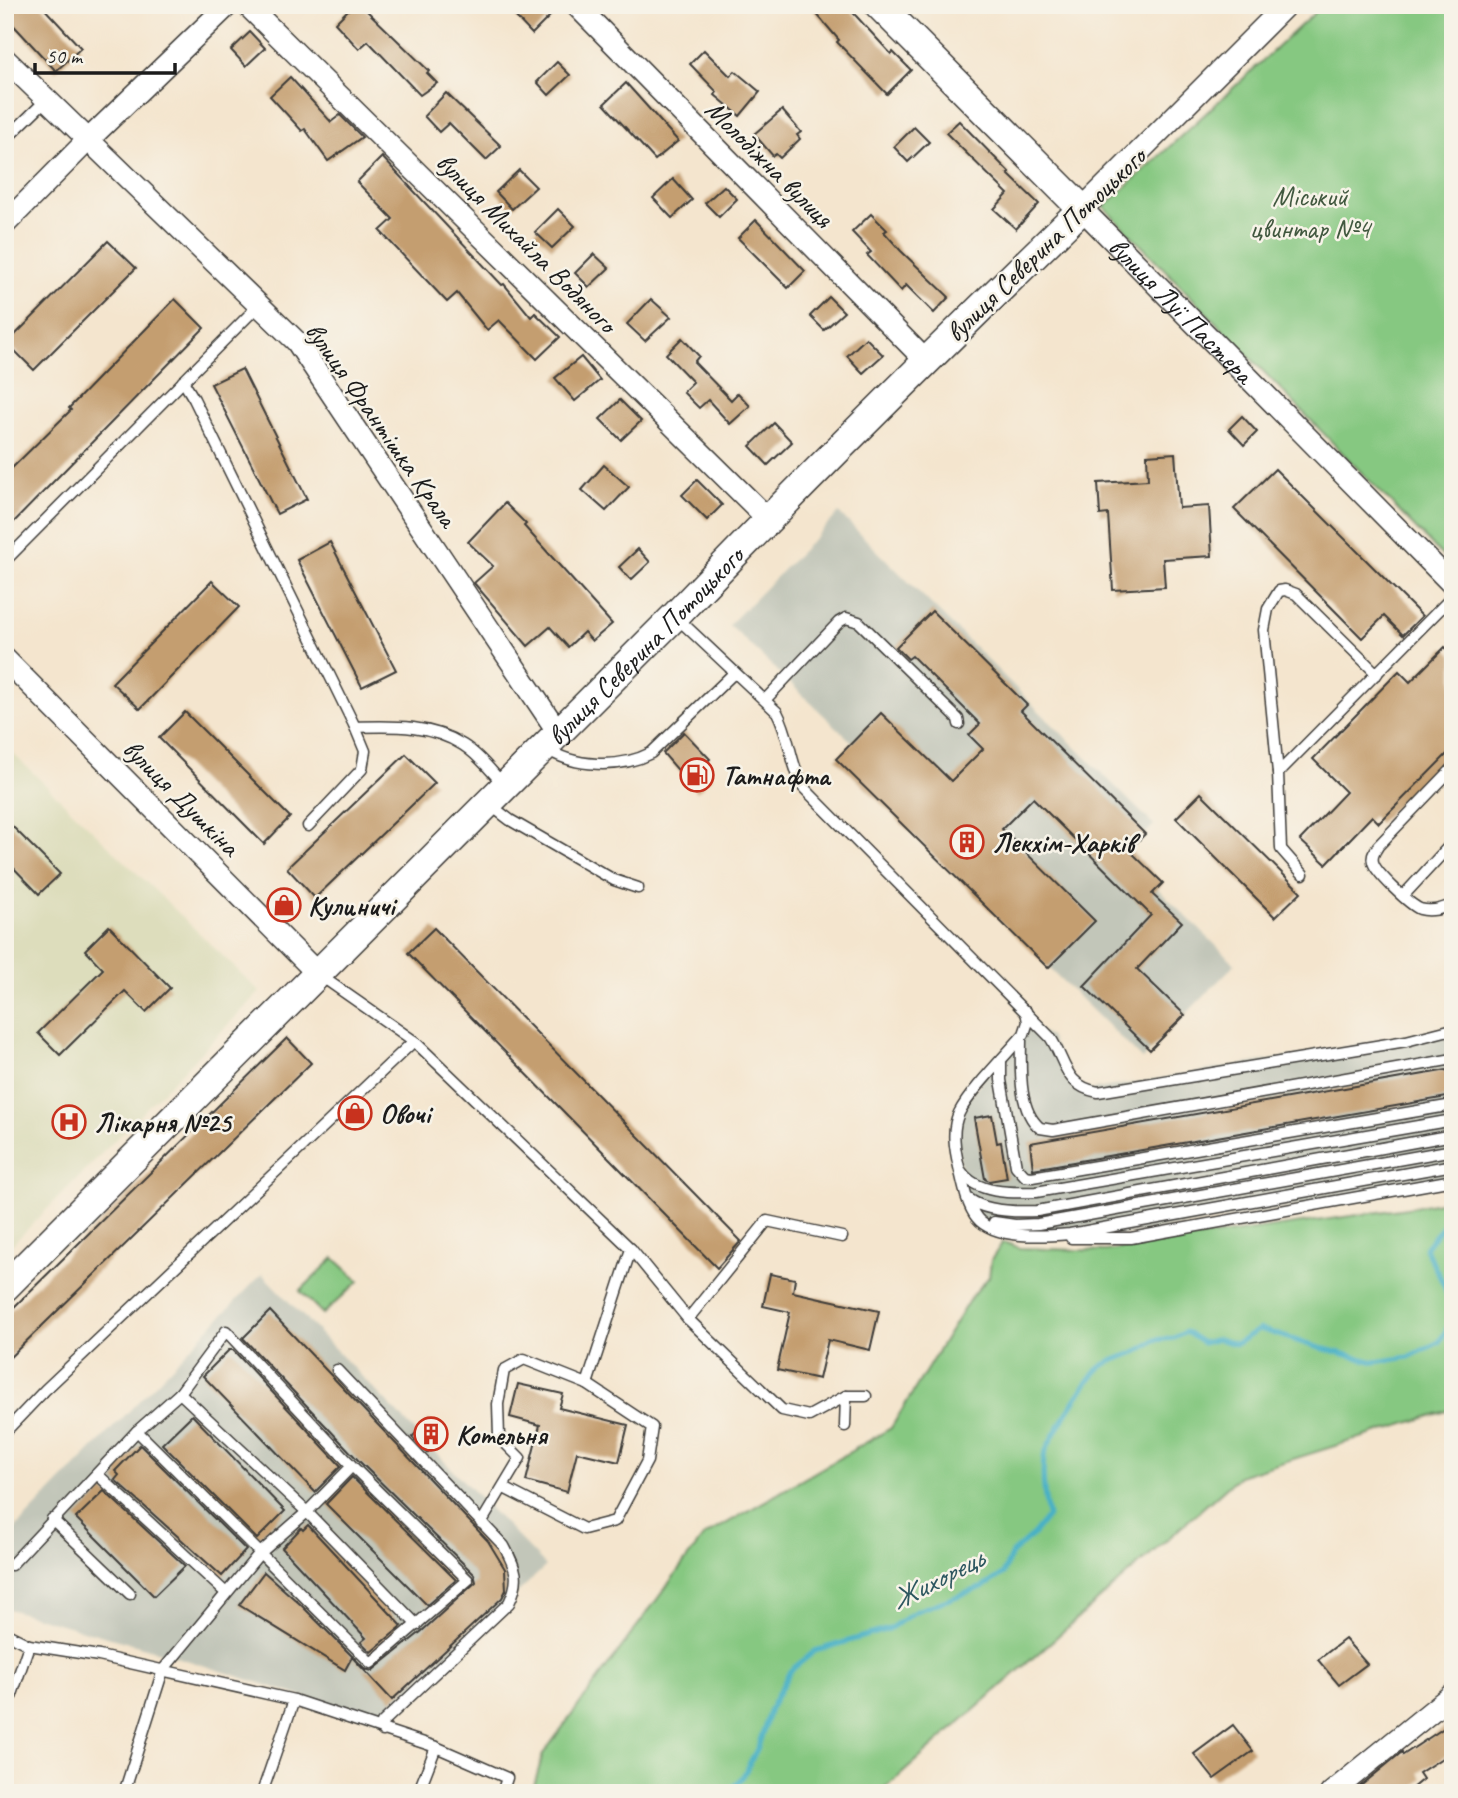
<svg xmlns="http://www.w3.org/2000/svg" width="1458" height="1798" font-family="Caveat,sans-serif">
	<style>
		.built { fill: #ddddbc }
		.industrial { fill: #c2c6b9 }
		.green { fill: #86c881; stroke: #51724e; stroke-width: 2 }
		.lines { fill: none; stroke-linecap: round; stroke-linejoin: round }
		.stream { stroke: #47b0c6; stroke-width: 5 }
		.building { fill: #c49e6f }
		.service-casing { stroke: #3c3a37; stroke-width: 13 }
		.minor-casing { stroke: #3c3a37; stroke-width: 24 }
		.tertiary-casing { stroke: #3c3a37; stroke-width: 31 }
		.service { stroke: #fff; stroke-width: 10 }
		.minor { stroke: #fff; stroke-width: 21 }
		.tertiary { stroke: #fff; stroke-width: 28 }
		.labels { text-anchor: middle; stroke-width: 5; stroke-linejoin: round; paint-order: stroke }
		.street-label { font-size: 28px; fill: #1c1c1c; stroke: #f7f3e8 }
		.park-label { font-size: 28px; fill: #41583f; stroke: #f7f3e8 }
		.poi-label { font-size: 28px; font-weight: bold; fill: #1c1c1c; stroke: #f7f3e8; text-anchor: start }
		.water-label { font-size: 30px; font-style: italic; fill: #2d5760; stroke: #f7f3e8 }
	</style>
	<rect width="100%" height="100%" fill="#f7f3e8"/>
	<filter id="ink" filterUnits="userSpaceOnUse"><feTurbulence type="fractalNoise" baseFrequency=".0143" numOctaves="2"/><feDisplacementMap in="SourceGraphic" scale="14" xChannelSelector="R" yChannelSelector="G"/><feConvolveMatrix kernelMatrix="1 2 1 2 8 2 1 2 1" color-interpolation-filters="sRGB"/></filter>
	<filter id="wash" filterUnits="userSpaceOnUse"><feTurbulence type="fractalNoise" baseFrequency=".00686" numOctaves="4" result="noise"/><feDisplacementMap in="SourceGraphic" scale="28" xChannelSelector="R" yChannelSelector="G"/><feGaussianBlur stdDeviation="1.57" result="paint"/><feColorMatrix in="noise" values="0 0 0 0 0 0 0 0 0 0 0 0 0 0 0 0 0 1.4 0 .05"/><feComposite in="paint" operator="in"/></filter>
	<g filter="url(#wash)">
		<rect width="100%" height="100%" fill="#f4e5ce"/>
		<polygon class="built" points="5,746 260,992 5,1252"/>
		<g class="industrial">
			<polygon points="839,513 1154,825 1129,850 1163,883 1158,889 1235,964 1142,1059 836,759 852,742 729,625"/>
			<polygon points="1028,1022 1050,1037 1072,1080 1090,1090 1453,1029 1453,1180 1098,1240 987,1225 966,1197 955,1130 971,1095"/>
			<polygon points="262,1274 546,1566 381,1721 167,1654 5,1608 5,1539"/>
		</g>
		<g class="green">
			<polygon points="1323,5 1453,5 1453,567 1104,207"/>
			<polygon points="1453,1199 1453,1409 1239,1476 880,1793 532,1793 543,1754 703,1537 891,1428 971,1297 989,1277 991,1260 1003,1242 1020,1248 1105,1251 1414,1207"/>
			<polygon points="334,1258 359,1281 323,1314 300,1291"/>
		</g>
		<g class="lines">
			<g class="stream">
				<polyline points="1453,1217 1449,1218 1425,1248 1444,1285 1453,1313"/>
				<path d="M726,1793L741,1780L758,1747L770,1709L790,1671L815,1651L889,1629L916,1611L983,1587L1003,1574L1012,1553L1034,1534L1048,1516C1044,1497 1042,1477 1044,1457C1046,1443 1090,1374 1102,1366C1119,1356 1140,1354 1154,1340L1174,1338L1186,1332L1203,1343L1218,1339L1236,1344L1260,1329L1313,1346L1375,1362L1409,1357L1439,1342L1453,1319"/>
			</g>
		</g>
		<g id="blocks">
			<g class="building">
				<polygon points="5,5 41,5 81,48 56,71 5,16"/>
				<polygon points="353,5 361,5 429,71 427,73 437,83 420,95 368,41 359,49 335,23"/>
				<polygon points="522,5 561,5 532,34 513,14"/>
				<polygon points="809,5 846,5 891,54 893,52 911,70 887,94 837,42 839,40"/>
				<polygon points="250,32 265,48 246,66 231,50"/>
				<polygon points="704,50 730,76 735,71 760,92 740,116 715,95 717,92 690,64"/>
				<polygon points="557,62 570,75 549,95 537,82"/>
				<polygon points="290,77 331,122 340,115 362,137 328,161 305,129 302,131 270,96"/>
				<polygon points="626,83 678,141 655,160 604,104"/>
				<polygon points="446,93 501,146 486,160 449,123 439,132 424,116"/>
				<polygon points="782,110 801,132 797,135 800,139 780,158 776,154 773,156 754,134"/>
				<polygon points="959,121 1010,173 1008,174 1039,204 1016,229 994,209 1008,194 946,133"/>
				<polygon points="914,127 929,142 908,162 894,147"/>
				<polygon points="382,157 502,285 504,284 531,317 535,313 560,337 537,359 499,320 487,330 457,293 447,302 380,231 393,219 357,182"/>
				<polygon points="519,170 536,187 512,209 496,192"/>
				<polygon points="673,179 692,200 672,218 653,198"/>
				<polygon points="724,186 737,199 719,217 705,203"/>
				<polygon points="558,209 575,226 552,248 535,232"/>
				<polygon points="871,214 887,230 884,232 901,251 949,297 934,313 906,285 901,291 867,255 871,252 852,232"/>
				<polygon points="756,220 805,271 788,288 738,238"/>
				<polygon points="108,241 136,268 34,370 7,343"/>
				<polygon points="594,254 609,268 589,287 575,273"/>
				<polygon points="829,297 844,312 824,330 810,316"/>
				<polygon points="175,299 204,328 5,531 5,475 71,410 69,408"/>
				<polygon points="651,299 671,317 645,341 627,324"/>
				<polygon points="682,338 699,356 694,362 731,400 738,393 750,406 730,424 708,400 699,408 683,392 693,382 666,354"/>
				<polygon points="866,338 883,355 863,373 847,356"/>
				<polygon points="581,357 600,380 575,401 555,378"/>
				<polygon points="242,369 307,499 277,514 211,384"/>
				<polygon points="620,400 641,421 621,440 600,419"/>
				<polygon points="1242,416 1257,432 1244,445 1229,429"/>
				<polygon points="774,423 792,442 768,465 750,446"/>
				<polygon points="1175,453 1179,508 1209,506 1212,556 1163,559 1165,587 1113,590 1108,514 1100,515 1098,483 1148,480 1147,455"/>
				<polygon points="604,465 629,487 606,511 582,490"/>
				<polygon points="1275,469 1422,616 1403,635 1384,616 1362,638 1234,509"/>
				<polygon points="697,480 722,505 707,520 682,495"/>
				<polygon points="505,503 526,524 524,526 612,624 592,641 584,632 568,647 550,627 528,646 474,583 493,566 468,542"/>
				<polygon points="330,542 396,670 362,687 297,560"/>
				<polygon points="638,549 650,562 631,580 619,567"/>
				<polygon points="212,581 239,607 140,709 112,683"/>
				<polygon points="932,611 1027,705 1021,711 1145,834 1129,850 1163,883 1152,894 1182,922 1137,969 1185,1015 1150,1050 1084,986 1151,915 1033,798 1002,829 1095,921 1048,968 836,759 881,713 951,781 983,749 969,735 980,724 912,656 908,659 896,647"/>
				<polygon points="1445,647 1453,655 1453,748 1379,823 1372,816 1326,864 1300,840 1346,792 1313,759 1399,671 1410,682"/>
				<polygon points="185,712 290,817 264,844 159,738"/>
				<polygon points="684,732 710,759 702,767 712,777 697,792 663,753"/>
				<polygon points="406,754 435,783 315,898 287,868"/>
				<polygon points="1201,793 1301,892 1275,917 1176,818"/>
				<polygon points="5,819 60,874 39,894 5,859"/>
				<polygon points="109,926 170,988 146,1012 125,991 60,1055 38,1033 103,969 85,950"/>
				<polygon points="434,928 741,1241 717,1268 408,953"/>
				<polygon points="287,1038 311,1063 5,1362 5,1316"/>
				<polygon points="1453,1069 1453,1096 1033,1169 1030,1143"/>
				<polygon points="992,1115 997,1143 1001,1142 1007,1178 989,1181 985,1179 974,1118"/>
				<polygon points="770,1274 795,1279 793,1292 879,1311 870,1350 828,1340 819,1379 777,1370 790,1312 763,1306"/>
				<polygon points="270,1311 488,1541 505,1569 506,1590 502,1598 392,1700 352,1657 345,1670 239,1605 264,1572 300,1604 365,1669 372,1671 422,1631 476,1582 474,1574 358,1460 243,1338"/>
				<polygon points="229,1350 233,1350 341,1466 315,1492 203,1376"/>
				<polygon points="518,1384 563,1394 559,1408 628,1425 619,1462 577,1452 567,1492 526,1481 540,1425 510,1417"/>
				<polygon points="192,1415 285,1511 257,1539 162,1444"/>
				<polygon points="429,1420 445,1436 427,1453 412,1437"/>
				<polygon points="140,1445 246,1550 222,1576 115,1480 119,1475 115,1471"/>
				<polygon points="352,1477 456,1580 427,1605 326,1504"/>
				<polygon points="104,1491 185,1566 154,1596 76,1518"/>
				<polygon points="308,1525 402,1626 371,1652 361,1642 366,1638 282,1548 301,1528 303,1530"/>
				<polygon points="1345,1639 1367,1664 1339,1685 1318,1660"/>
				<polygon points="1453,1722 1453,1751 1419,1773 1423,1779 1406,1793 1352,1793 1402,1752 1403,1755"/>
				<polygon points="1233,1725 1253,1751 1214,1779 1194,1754"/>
			</g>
		</g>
	</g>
	<g filter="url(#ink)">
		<use href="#blocks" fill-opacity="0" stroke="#3c3a37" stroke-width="2"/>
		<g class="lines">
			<defs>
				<g id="service">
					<polyline points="5,140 46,100"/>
					<polyline points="183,381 194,399 355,727"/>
					<polyline points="5,561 258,306"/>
					<path d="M675,616L777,712C790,736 790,763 803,787L1050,1037C1066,1061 1064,1086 1098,1092L1406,1041L1453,1029"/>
					<polyline points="765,700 839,622 846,618 859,622 958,719 959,724"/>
					<path d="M544,747C573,768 620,769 651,753L734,673"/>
					<path d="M1453,768L1378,846C1375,852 1371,855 1373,862C1375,872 1410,905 1420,909C1430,912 1443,909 1453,904"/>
					<polyline points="1278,773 1264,630 1268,609 1279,591 1285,590 1296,594 1377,674"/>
					<polyline points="489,804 510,820 614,880 638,888"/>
					<path d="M308,826L362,769L365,751L355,727C393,726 430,724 463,745C479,755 491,771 503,784"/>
					<polyline points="1303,874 1281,849 1278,773 1453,596"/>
					<polyline points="1403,896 1453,842"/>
					<polyline points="318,974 414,1041"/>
					<path d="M1026,1011L1028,1022L1024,1034C1007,1054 969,1092 959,1113C951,1130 955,1150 959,1167C963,1183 966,1204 977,1218C995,1240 1045,1236 1070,1234L1453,1165"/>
					<path d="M1021,1038C1021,1065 1017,1109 1040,1128L1053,1130L1453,1059"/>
					<polyline points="1001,1062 1001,1080 1016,1166 1025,1176 1032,1177 1453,1105"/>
					<path d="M961,1171C976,1194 1012,1193 1036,1192L1453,1120"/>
					<path d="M969,1199C986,1212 1016,1212 1037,1211L1453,1135"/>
					<polyline points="994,1222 1015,1225 1038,1224 1453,1150"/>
					<polyline points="1071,1238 1131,1238 1453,1180"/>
					<polyline points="631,1249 688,1319 767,1221 842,1237"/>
					<polyline points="688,1319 782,1410 809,1416 846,1396 866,1396"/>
					<path d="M337,1370L504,1546C516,1569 521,1578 509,1603L382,1723L383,1731"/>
					<polyline points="180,1393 307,1512 417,1625"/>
					<polyline points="845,1426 846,1396"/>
					<polyline points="5,1432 45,1390 414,1041 631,1249 587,1384 524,1359 504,1370 498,1404 499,1437 520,1458 481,1523"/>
					<polyline points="97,1474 226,1593"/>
					<polyline points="504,1488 584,1529 615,1521 647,1461 652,1427 587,1384"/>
					<polyline points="52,1519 130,1594"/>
					<polyline points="11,1565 137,1431"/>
					<polyline points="5,1633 29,1645 99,1656 294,1700 436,1747 507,1778 502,1793"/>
					<polyline points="5,1715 29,1645"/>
					<polyline points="124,1793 163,1670 259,1554 307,1512 352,1466 226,1331 180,1393 137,1431 371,1663 468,1580 352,1466"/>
					<polyline points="262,1793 294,1700"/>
					<polyline points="418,1793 436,1747"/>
				</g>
				<g id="minor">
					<polyline points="247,5 768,519"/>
					<polyline points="576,5 925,360"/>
					<path id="s1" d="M1286,5L1082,209L1453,585"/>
					<polyline points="5,59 297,342 558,732"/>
					<polyline points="5,224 87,141 228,5"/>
					<polyline points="5,659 318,974"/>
					<polyline points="1331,1793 1453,1694"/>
				</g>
				<g id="tertiary">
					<path id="s2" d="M5,1287L675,616C808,477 944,343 1082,209L879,5"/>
				</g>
			</defs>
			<use href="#service" class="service-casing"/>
			<use href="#minor" class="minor-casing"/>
			<use href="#tertiary" class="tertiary-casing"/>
			<use href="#service" class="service"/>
			<use href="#minor" class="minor"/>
			<use href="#tertiary" class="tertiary"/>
		</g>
	</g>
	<defs>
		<symbol id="fuel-ring" viewBox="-11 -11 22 22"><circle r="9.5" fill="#f7f3e8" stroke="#c8321e" stroke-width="1.5"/><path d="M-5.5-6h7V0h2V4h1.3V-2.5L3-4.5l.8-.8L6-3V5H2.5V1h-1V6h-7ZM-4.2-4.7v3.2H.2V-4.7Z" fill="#c8321e"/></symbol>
		<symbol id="building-ring" viewBox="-11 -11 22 22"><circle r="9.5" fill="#f7f3e8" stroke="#c8321e" stroke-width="1.5"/><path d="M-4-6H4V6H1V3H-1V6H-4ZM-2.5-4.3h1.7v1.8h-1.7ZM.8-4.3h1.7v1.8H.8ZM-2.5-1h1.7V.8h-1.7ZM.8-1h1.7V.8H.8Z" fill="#c8321e"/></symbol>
		<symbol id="shop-ring" viewBox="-11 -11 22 22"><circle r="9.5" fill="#f7f3e8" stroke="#c8321e" stroke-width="1.5"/><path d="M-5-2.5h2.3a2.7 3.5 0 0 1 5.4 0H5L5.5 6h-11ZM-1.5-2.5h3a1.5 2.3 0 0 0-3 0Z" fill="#c8321e"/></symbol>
		<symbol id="hospital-ring" viewBox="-11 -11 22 22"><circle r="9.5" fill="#f7f3e8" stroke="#c8321e" stroke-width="1.5"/><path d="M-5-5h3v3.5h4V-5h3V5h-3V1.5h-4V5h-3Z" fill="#c8321e"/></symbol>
	</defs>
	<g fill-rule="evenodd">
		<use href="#fuel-ring" x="678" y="756" width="38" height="38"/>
		<use href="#building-ring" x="948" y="823" width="38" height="38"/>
		<use href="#shop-ring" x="265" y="886" width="38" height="38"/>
		<use href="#shop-ring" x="336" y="1094" width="38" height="38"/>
		<use href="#hospital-ring" x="50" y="1103" width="38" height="38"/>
		<use href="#building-ring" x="412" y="1415" width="38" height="38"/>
	</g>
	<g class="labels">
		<g class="street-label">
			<text transform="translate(770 163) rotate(45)" y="10">Молодіжна вулиця</text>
			<text transform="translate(527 242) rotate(45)" y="10">вулиця Михайла Водяного</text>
			<text transform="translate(1045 244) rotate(-44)" y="10">вулиця Северина Потоцького</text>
			<text dy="10" stroke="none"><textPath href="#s1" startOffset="430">вулиця Луї Пастера</textPath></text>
			<text transform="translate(382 424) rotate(55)" y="10">вулиця Франтішка Крала</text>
			<text dy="10" stroke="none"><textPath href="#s2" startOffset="906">вулиця Северина Потоцького</textPath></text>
			<text transform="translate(182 797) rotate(45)" y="10">вулиця Душкіна</text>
		</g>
		<g class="park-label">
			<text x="1310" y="206">Міський<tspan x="1310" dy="32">цвинтар №4</tspan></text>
		</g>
		<g class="poi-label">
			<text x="722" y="785">Татнафта</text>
			<text x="992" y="852">Лекхім-Харків</text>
			<text x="308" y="915">Кулиничі</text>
			<text x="380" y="1123">Овочі</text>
			<text x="94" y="1132">Лікарня №25</text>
			<text x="456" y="1444">Котельня</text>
		</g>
		<g class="water-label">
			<text transform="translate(937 1579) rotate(-27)" y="10">Жихорець</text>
		</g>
	</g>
	<rect width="1458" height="1798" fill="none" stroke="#f7f3e8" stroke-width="28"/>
	<path d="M35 63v10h140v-10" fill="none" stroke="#1c1c1c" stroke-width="3.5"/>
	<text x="46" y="63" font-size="21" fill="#1c1c1c" stroke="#f7f3e8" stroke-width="5" paint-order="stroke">50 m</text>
</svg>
